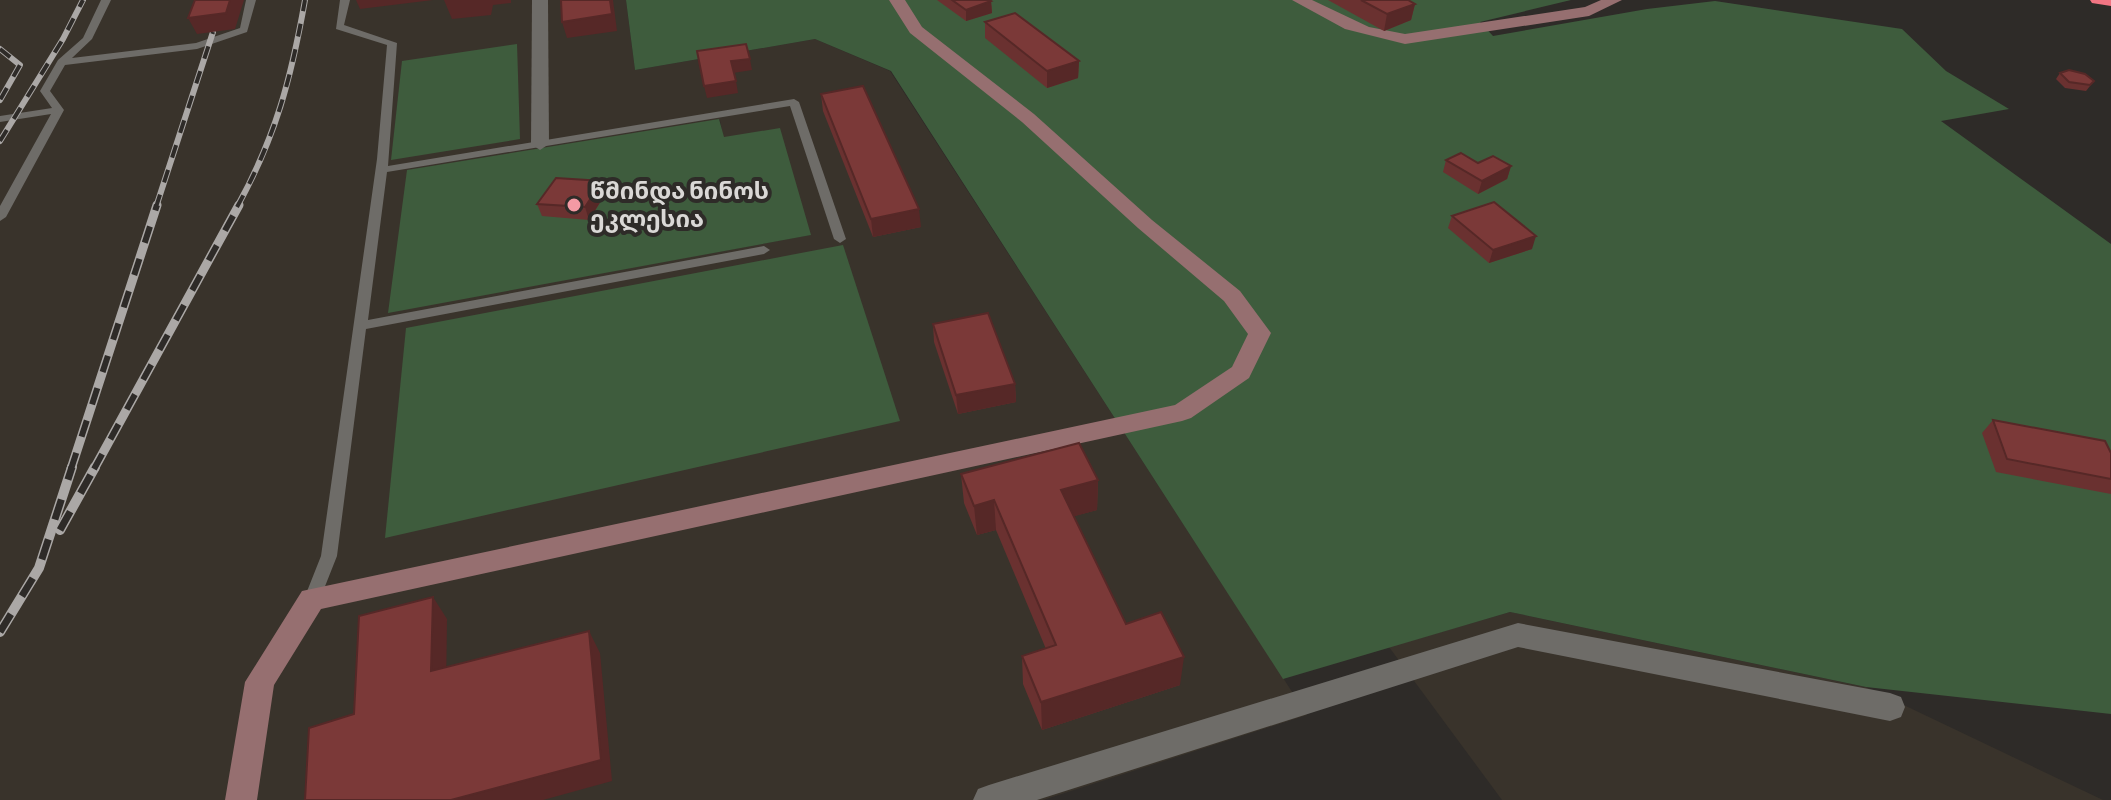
<svg xmlns="http://www.w3.org/2000/svg" width="2111" height="800" font-family="'Alegreya Sans','Noto Sans Georgian',sans-serif">
	<style>
		.built { fill: #39332b; fill-rule: evenodd }
		.green { fill: #3e5c3d }
		.lines { fill: none; stroke-linecap: round; stroke-linejoin: round }
		.lane { fill: #6e6c68; fill-rule: evenodd }
		.street { fill: #6e6c68; fill-rule: evenodd }
		.secondary { fill: #966f70; fill-rule: evenodd }
		.highway { fill: #f27583; fill-rule: evenodd }
		.rail-far2-casing { stroke: #aba8a6; stroke-width: 6 }
		.rail-far1-casing { stroke: #aba8a6; stroke-width: 9 }
		.rail-casing { stroke: #aba8a6; stroke-width: 10 }
		.rail-far2 { stroke: #2e2b28; stroke-width: 4; stroke-dasharray: 13; stroke-linecap: butt }
		.rail-far1 { stroke: #2e2b28; stroke-width: 6; stroke-dasharray: 17; stroke-linecap: butt }
		.rail { stroke: #2e2b28; stroke-width: 7; stroke-dasharray: 21; stroke-linecap: butt }
		.wall { fill: #6a3130 }
		.shaded-wall { fill: #562827 }
		.building { fill: #7b3938; stroke: #562827; stroke-width: 2 }
		.poi-dot { fill: #f49aa4; stroke: #2e2b28; stroke-width: 3 }
		.labels { text-anchor: middle; stroke-width: 8; stroke-linejoin: round; paint-order: stroke }
		.poi-label { font-size: 24px; font-weight: bold; fill: #dad8d6; stroke: #2e2b28; text-anchor: start }
	</style>
	<rect width="100%" height="100%" fill="#2e2b28"/>
	<g class="built">
		<path d="M0,0H626L635,70L815,39L890,71L1307,715L1043,800H0ZM720,120L723,137L810,235L388,312Z"/>
		<polygon points="1510,612 1866,687 2103,800 1502,800 1389,647"/>
	</g>
	<g class="green">
		<polygon points="626,0 1571,0 1480,22 1493,36 1647,9 1715,1 1902,29 1946,71 2009,109 1941,121 2111,244 2111,714 1866,687 1510,612 1283,679 891,71 815,39 635,70"/>
		<polygon points="517,44 520,139 391,160 402,61"/>
		<polygon points="719,119 724,137 780,128 811,235 388,313 407,170"/>
		<polygon points="843,245 900,421 385,538 406,328"/>
	</g>
	<g class="lines">
		<g class="lane">
			<polygon points="101,0 111,0 92,39 72,58 196,43 240,28 246,0 256,0 247,32 197,49 65,65 50,91 64,110 6,217 0,221 0,206 51,114 0,122 0,116 52,108 40,91 58,60 83,38"/>
			<polygon points="340,0 350,0 344,25 397,43 388,166 794,99 799,102 846,239 840,243 834,239 790,106 387,172 368,320 764,246 770,250 764,254 366,329 337,556 318,604 312,606 306,604 304,599 321,556 377,159 387,45 336,29"/>
		</g>
		<g class="street">
			<polygon points="532,0 548,0 549,144 540,150 531,144"/>
			<polygon points="1518,623 1890,693 1901,697 1905,707 1901,717 1890,721 1518,647 1037,800 973,800 978,789 989,785"/>
		</g>
		<g class="secondary">
			<polygon points="889,0 905,0 922,27 1034,114 1152,220 1240,291 1271,333 1249,378 1191,418 1182,421 321,609 274,685 257,800 225,800 245,682 302,591 1175,405 1232,367 1248,334 1224,301 1138,228 1022,122 910,33"/>
			<polygon points="1292,0 1312,0 1369,27 1405,34 1585,7 1601,0 1622,0 1589,16 1405,44 1345,29"/>
		</g>
		<polygon class="highway" points="2090,0 2111,0 2111,6 2092,3"/>
		<defs>
			<g id="rail-far2">
				<polyline points="0,49 20,65 0,100"/>
				<polyline points="0,141 63,39 83,0"/>
				<polyline points="156,207 213,32"/>
				<path d="M237,207C276,136 291,79 305,0"/>
			</g>
			<g id="rail-far1">
				<polyline points="71,469 157,205"/>
				<polyline points="94,469 239,205"/>
			</g>
			<g id="rail">
				<polyline points="60,530 95,467"/>
				<polyline points="0,632 39,568 72,467"/>
			</g>
		</defs>
		<use href="#rail-far2" class="rail-far2-casing"/>
		<use href="#rail-far1" class="rail-far1-casing"/>
		<use href="#rail" class="rail-casing"/>
		<use href="#rail-far2" class="rail-far2"/>
		<use href="#rail-far1" class="rail-far1"/>
		<use href="#rail" class="rail"/>
	</g>
	<g class="wall">
		<polygon points="937,0 989,0 991,1 992,13 966,21"/>
		<polygon points="1328,0 1408,0 1415,4 1411,20 1384,31"/>
		<polygon points="985,22 1079,61 1078,78 1047,88 985,38"/>
		<polygon points="2060,73 2094,81 2086,91 2065,88 2056,79"/>
		<polygon points="821,94 921,227 873,237 823,111"/>
		<polygon points="1446,160 1478,163 1511,166 1507,179 1478,194 1443,172"/>
		<polygon points="602,181 606,193 589,220 542,216 537,204"/>
		<polygon points="1452,216 1532,249 1489,263 1448,228"/>
		<polygon points="933,324 1015,384 1016,402 958,414 934,342"/>
		<polygon points="1993,420 2111,479 2111,494 1996,472 1982,433"/>
		<polygon points="961,474 1098,480 1097,510 1074,516 1126,624 1180,685 1042,730 1023,684 1022,656 1046,649 996,530 977,535 964,503"/>
	</g>
	<g class="shaded-wall">
		<polygon points="230,0 244,0 235,29 197,34 188,18"/>
		<polygon points="356,0 433,0 360,9"/>
		<polygon points="444,0 511,0 511,3 493,5 491,15 452,19"/>
		<polygon points="610,0 613,0 617,31 567,38 562,22"/>
		<polygon points="991,1 992,13 966,21 966,10"/>
		<polygon points="1415,4 1411,20 1384,31 1387,14"/>
		<polygon points="750,59 752,70 733,73 731,61"/>
		<polygon points="1079,61 1078,78 1047,88 1047,71"/>
		<polygon points="736,81 738,93 707,98 704,86"/>
		<polygon points="1511,166 1507,179 1478,194 1482,181"/>
		<polygon points="602,181 606,193 589,220 585,207"/>
		<polygon points="919,209 921,227 873,237 871,219"/>
		<polygon points="1536,236 1532,249 1489,263 1493,250"/>
		<polygon points="1015,384 1016,402 958,414 956,395"/>
		<polygon points="1098,480 1097,510 1061,520 1061,490"/>
		<polygon points="994,500 996,530 977,535 974,506"/>
		<polygon points="433,597 447,619 446,693 431,671"/>
		<polygon points="589,631 600,653 612,781 543,800 451,800"/>
		<polygon points="1184,657 1180,685 1042,730 1041,702"/>
	</g>
	<g class="building">
		<polygon points="195,0 230,0 226,13 188,18"/>
		<polygon points="561,0 610,0 612,14 562,22"/>
		<polygon points="952,0 989,0 991,1 966,10"/>
		<polygon points="1361,0 1408,0 1415,4 1387,14"/>
		<polygon points="1015,13 1079,61 1047,71 985,22"/>
		<polygon points="746,44 750,59 731,61 736,81 704,86 697,51"/>
		<polygon points="2069,70 2085,74 2094,81 2090,85 2069,82 2060,73"/>
		<polygon points="863,86 919,209 871,219 821,94"/>
		<polygon points="1461,153 1478,163 1493,156 1511,166 1482,181 1446,160"/>
		<polygon points="556,178 602,181 585,207 537,204"/>
		<polygon points="1494,202 1536,236 1493,250 1452,216"/>
		<polygon points="988,313 1015,384 956,395 933,324"/>
		<polygon points="1993,420 2105,441 2111,453 2111,479 2007,459"/>
		<polygon points="1079,443 1098,480 1061,490 1126,624 1161,612 1184,657 1041,702 1022,656 1056,645 994,500 974,506 961,474"/>
		<polygon points="433,597 431,671 589,631 601,760 451,800 305,800 309,728 354,714 359,616"/>
	</g>
	<circle class="poi-dot" cx="574" cy="205" r="8"/>
	<g class="labels">
		<g class="poi-label">
			<text x="590" y="199">წმინდა ნინოს<tspan x="590" dy="28">ეკლესია</tspan></text>
		</g>
	</g>
</svg>
